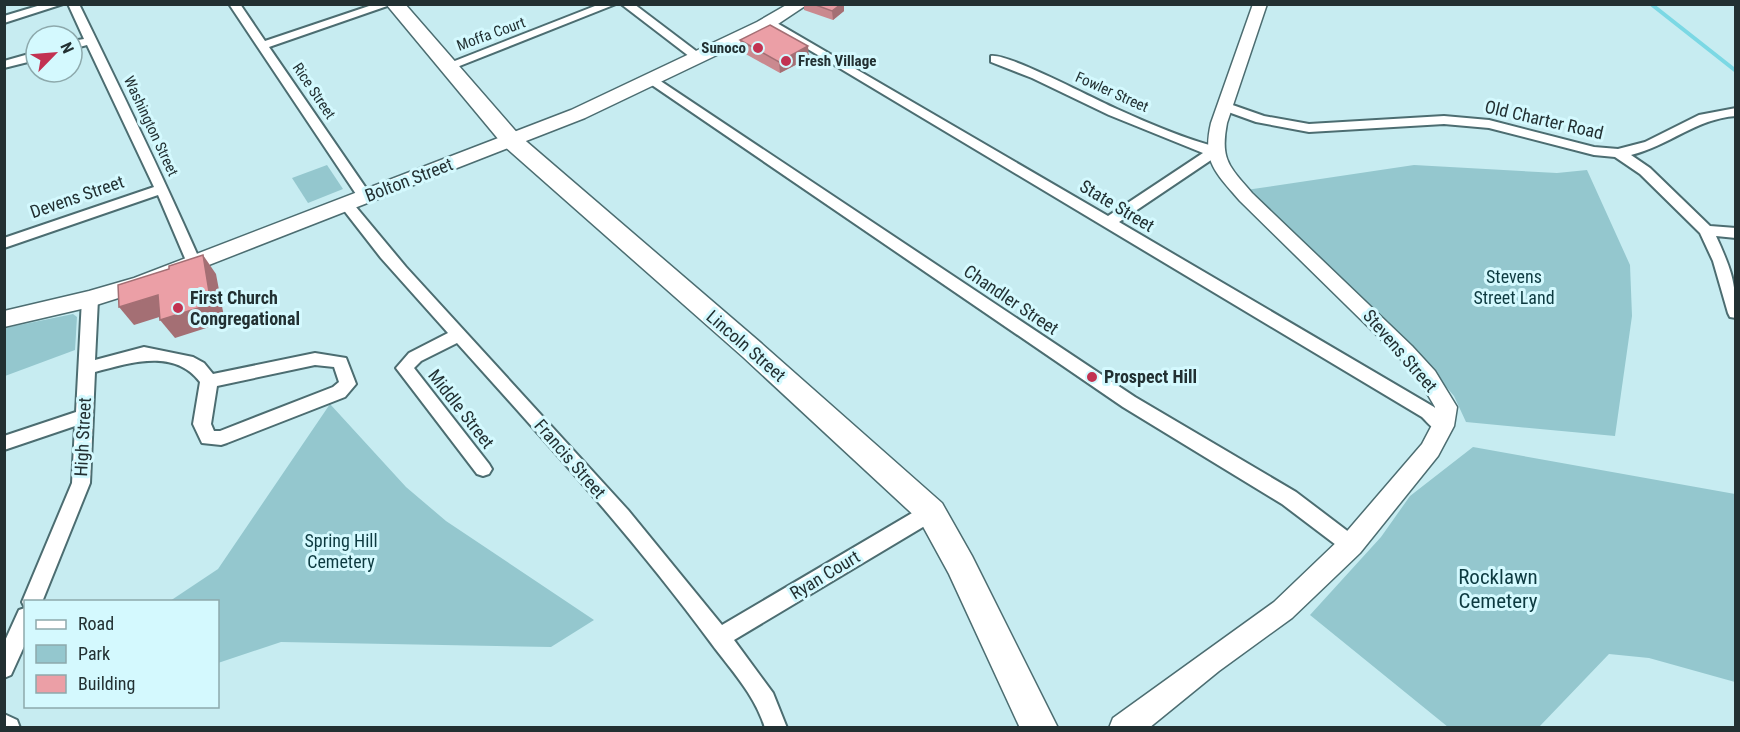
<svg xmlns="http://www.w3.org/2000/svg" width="1740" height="732" font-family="'Roboto Condensed',sans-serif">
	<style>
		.green { fill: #94c7ce }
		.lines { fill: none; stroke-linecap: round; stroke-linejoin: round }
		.stream { stroke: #7bd8e4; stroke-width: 4 }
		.minor-casing { stroke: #4c6d71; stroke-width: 4 }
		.tertiary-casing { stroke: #4c6d71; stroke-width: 3 }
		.secondary-casing { stroke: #4c6d71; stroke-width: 3 }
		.primary-casing { stroke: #4c6d71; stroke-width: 3 }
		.minor { fill: #fff; fill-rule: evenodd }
		.tertiary { fill: #fff; fill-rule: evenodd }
		.secondary { fill: #fff; fill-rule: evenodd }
		.primary { fill: #fff; fill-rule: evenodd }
		.wall { fill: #ca898f }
		.shaded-wall { fill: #a46f74 }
		.building { fill: #eb9fa6; stroke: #a46f74; stroke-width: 1.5 }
		.poi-dot { fill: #c23251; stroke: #d4f9fe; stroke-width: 2 }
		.labels { text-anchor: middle; stroke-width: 6; stroke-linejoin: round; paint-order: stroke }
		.far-street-label { font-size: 15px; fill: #223032; stroke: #d4f9fe }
		.far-poi-label { font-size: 15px; font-weight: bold; fill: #223032; stroke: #d4f9fe; text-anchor: end }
		.street-label { font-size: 18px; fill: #223032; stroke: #d4f9fe }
		.park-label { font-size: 18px; fill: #0d3a40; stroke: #d4f9fe }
		.poi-label { font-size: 18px; font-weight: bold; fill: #223032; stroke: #d4f9fe; text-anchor: start }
		.near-park-label { font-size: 21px; fill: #0d3a40; stroke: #d4f9fe }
	</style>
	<rect width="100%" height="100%" fill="#c7ecf1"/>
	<g class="green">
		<polygon points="327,165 343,189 308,203 292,178"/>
		<polygon points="1414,165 1557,173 1587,170 1630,265 1632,316 1615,436 1466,422 1454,396 1432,370 1246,190"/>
		<polygon points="73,314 77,317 75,350 5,376 5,328"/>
		<polygon points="330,404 406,487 446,521 594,620 551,647 281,642 218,663 218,602 170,601 218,569"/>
		<polygon points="1473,447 1735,494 1735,682 1649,658 1609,654 1539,727 1448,727 1310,615 1381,537 1410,496"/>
	</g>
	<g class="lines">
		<polyline class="stream" points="1651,4 1736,71"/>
		<defs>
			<g id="minor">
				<polygon points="44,4 63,4 4,23 4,16"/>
				<path d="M68,4H79C120,88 163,176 201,263L199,267L194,268L187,263L158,195L4,248V238L154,187L87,45L72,49V41L84,39Z"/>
				<polygon points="229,4 240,4 265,41 375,4 393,4 269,47 370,194 372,197 370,200 360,200"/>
				<polygon points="600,4 616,4 452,69 444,69 442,66"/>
				<polygon points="621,4 634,4 704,57 702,60 694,60"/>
				<path d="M770,19L1108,216L1203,153L1109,115L1032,78L991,62V56C1008,53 1096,100 1117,109C1150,124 1185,139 1220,148L1222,151L1220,154L1119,222L1434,407L1452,426L1449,431C1437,435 1430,425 1422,417L766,24L764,22Z"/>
				<polygon points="36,52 36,60 4,68 4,61"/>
				<polygon points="653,76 1135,397 1296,492 1358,539 1361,545 1358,551 1351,553 1344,551 1282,504 1123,407 649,83 647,80"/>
				<path d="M1224,102L1264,116L1309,124L1444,116L1489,120L1594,147L1618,149L1645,142L1699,115L1736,108V116C1695,119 1669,146 1631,155L1650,168L1710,226L1736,228V238L1716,236C1731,269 1736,282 1736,318L1730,317L1728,313L1713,261L1700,233L1640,174L1615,157L1594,155L1489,128L1444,124L1309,132L1256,122L1220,109L1218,106L1220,103Z"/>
				<path d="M346,199L351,201L406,267L628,510L722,625L924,506L931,504L938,506L940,512L938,518L734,640L773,693L787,728H765C755,695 731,670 711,643C633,537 545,441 457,343L421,361L414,368L489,464L492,469L489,474L483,476L477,474L396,368L409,353L448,333L381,258L339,204Z"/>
				<path d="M90,294L95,295L98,299L95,360L144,347L193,357L204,363L213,374L315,353L346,358L356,384L345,397L227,443L221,445L202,443L193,424L200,382C174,348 130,363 95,372L90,483L42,602H26V642L11,675L4,678V643L19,610L25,608L22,602L72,483L75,426L4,450V436L76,412L82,299L85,295ZM315,365L334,367L339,382L333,387L220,431H214L211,424L217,386Z"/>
				<polygon points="4,714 17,720 20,728 4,728"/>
			</g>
			<path id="tertiary" d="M1253,4H1267L1227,123C1220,160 1229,166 1252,193L1412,346L1435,371L1457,407L1454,426L1438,456L1360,553L1292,618L1219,671L1149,728H1109L1113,718L1274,602L1342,537L1422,444L1432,425L1435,407L1421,383L1398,356L1240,201C1215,172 1202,162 1211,123Z"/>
			<polygon id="secondary" points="788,4 808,4 769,30 585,118 150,288 90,307 4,327 4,311 89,291 134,278 571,110 757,22"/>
			<polygon id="primary" points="386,4 405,4 520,136 761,343 942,503 972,556 1058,728 1020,728 949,574 920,521 743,357 504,146"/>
		</defs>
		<use href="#minor" class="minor-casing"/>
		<use href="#tertiary" class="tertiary-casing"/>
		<use href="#secondary" class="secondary-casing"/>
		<use href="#primary" class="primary-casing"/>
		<use href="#minor" class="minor"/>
		<use href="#tertiary" class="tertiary"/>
		<use href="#secondary" class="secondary"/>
		<use href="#primary" class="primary"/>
	</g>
	<g class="wall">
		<polygon points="804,4 844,4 844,11 833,20 804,10"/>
		<polygon points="740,40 809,58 780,73 742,52"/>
	</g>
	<g class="shaded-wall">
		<polygon points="841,4 844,4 844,11 833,20 832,11"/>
		<polygon points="808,46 809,58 780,73 779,62"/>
		<polygon points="203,255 216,274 225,322 175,338 160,320"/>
		<polygon points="158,295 172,313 134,325 119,307"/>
	</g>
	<g class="building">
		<polygon points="813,4 841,4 832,11"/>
		<polygon points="770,25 808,46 779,62 740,40"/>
		<polygon points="203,255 211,304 160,320 158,295 119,307 118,285 169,269 169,266"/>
	</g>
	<g class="poi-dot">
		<circle cx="758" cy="48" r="6"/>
		<circle cx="786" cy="61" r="6"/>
		<circle cx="178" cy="308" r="6"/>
		<circle cx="1092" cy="377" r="6"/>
	</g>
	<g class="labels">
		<g class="far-street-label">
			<text transform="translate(491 34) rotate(-20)" y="5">Moffa Court</text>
			<text transform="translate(314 91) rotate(56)" y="5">Rice Street</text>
			<text transform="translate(1112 92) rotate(24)" y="5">Fowler Street</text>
			<text transform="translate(151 126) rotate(65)" y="5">Washington Street</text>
		</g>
		<g class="far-poi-label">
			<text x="746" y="53">Sunoco</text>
			<text x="798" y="66" text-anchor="start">Fresh Village</text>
		</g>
		<g class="street-label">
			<text transform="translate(1544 120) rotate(13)" y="6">Old Charter Road</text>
			<text transform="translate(409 180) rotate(-21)" y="6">Bolton Street</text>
			<text transform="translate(77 197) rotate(-19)" y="6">Devens Street</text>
			<text transform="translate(1117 206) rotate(31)" y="6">State Street</text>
			<text transform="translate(1011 300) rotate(34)" y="6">Chandler Street</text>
			<text transform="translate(746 346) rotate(41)" y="6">Lincoln Street</text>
			<text transform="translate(1400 351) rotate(49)" y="6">Stevens Street</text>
			<text transform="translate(461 409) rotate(52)" y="6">Middle Street</text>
			<text transform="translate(83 437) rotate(-87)" y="6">High Street</text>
			<text transform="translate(570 459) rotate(49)" y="6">Francis Street</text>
			<text transform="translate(825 575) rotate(-31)" y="6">Ryan Court</text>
		</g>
		<g class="park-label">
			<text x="1514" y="283">Stevens<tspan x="1514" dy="21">Street Land</tspan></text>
			<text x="341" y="547">Spring Hill<tspan x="341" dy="21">Cemetery</tspan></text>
		</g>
		<g class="poi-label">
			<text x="190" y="304">First Church<tspan x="190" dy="21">Congregational</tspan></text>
			<text x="1104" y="383">Prospect Hill</text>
		</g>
		<g class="near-park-label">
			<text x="1498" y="584">Rocklawn<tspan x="1498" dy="24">Cemetery</tspan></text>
		</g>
	</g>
	<rect width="1740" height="732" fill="none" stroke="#223032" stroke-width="12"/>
	<rect x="24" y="600" width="195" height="108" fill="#d4f9fe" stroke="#8da9ac" stroke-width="1.5"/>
	<rect x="36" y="620" width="30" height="9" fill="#ffffff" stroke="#8da9ac" stroke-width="1.5"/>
	<text x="78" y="630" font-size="18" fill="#223032">Road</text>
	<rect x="36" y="645" width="30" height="18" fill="#94c7ce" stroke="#8da9ac" stroke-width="1.5"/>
	<text x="78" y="660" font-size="18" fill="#223032">Park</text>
	<rect x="36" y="675" width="30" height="18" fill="#eb9fa6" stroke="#8da9ac" stroke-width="1.5"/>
	<text x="78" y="690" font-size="18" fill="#223032">Building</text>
	<g transform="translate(54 54) rotate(65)"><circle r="28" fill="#d4f9fe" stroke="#8da9ac" stroke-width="1.5"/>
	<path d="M0-4.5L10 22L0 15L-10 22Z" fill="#c23251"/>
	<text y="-9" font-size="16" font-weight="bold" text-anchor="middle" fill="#223032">N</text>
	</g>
</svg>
